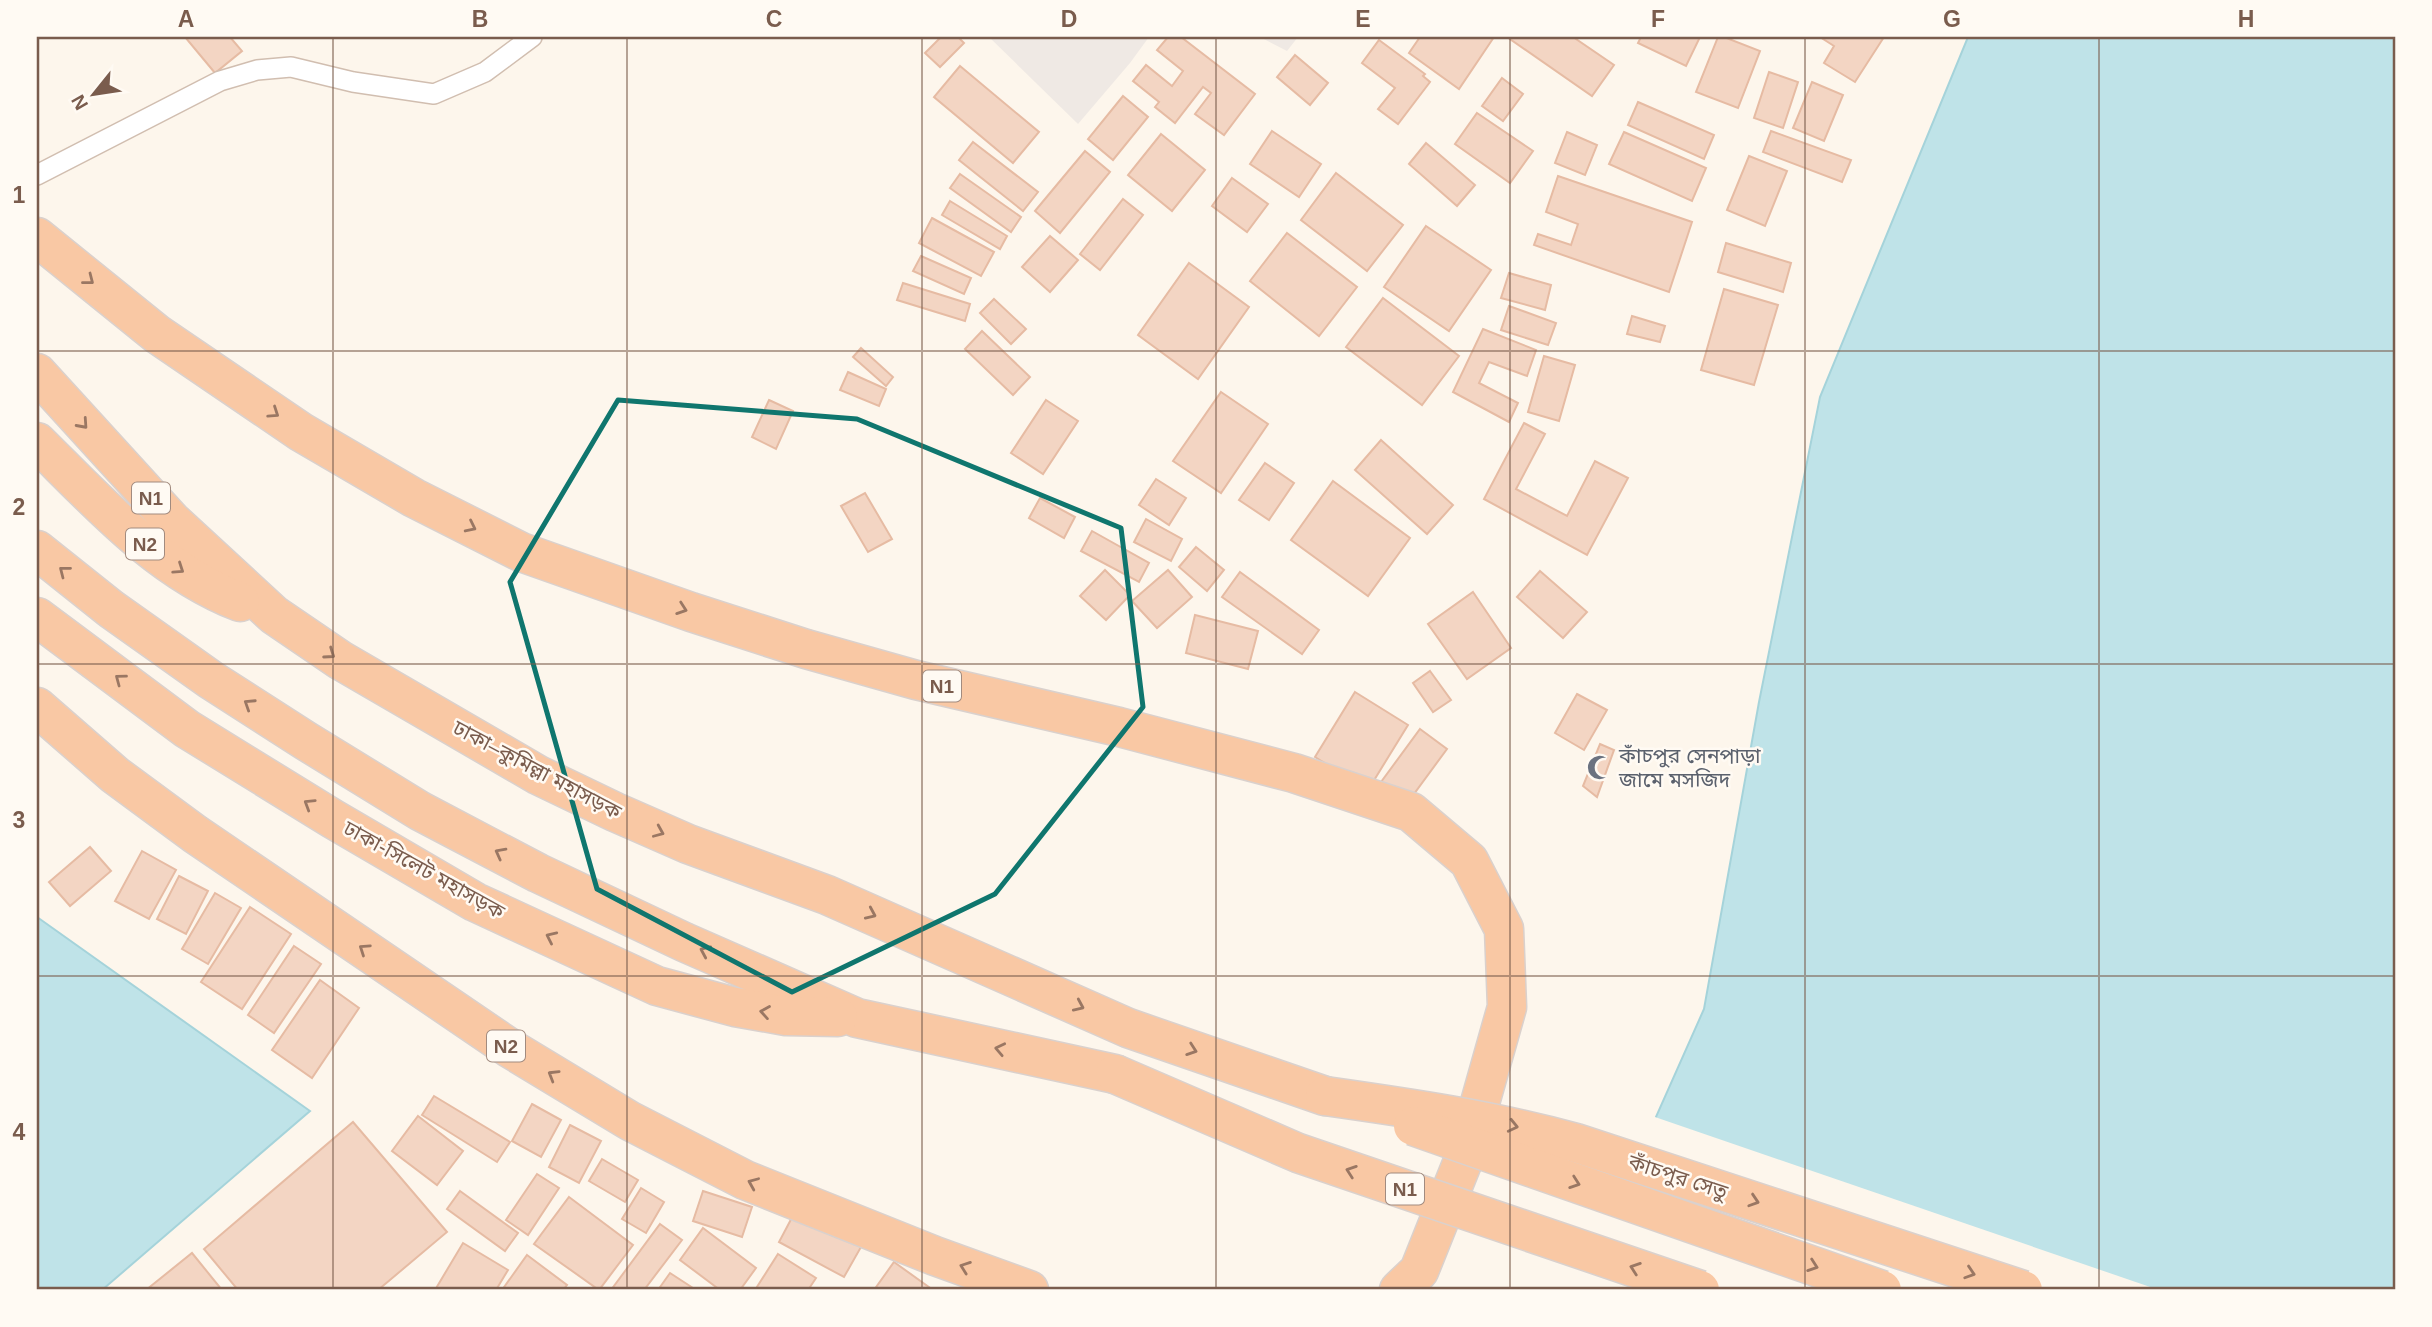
<svg xmlns="http://www.w3.org/2000/svg" width="2432" height="1327" font-family="Arial,'Noto Sans Bengali',sans-serif">
	<style>
		.industrial { fill: #efe9e4 }
		.water { fill: #bfe3e8; stroke: #a5d3da; stroke-width: 2 }
		.pier { fill: #fdf6ec }
		.building { fill: #f3d5c3; stroke: #e6bba3; stroke-width: 2 }
		.lines { fill: none; stroke-linecap: round; stroke-linejoin: round }
		.service-casing { stroke: #d1beb0; stroke-width: 22 }
		.trunk-casing { stroke: #dad1cd; stroke-width: 41 }
		.service { stroke: #fff; stroke-width: 19 }
		.trunk { stroke: #f9c8a4; stroke-width: 38 }
		.trunk-bridge-casing { stroke: #dad1cd; stroke-width: 41; stroke-linecap: butt }
		.trunk-bridge { stroke: #f9c8a4; stroke-width: 38 }
		.oneway { stroke: #9a7763 }
		.marked { fill: none; stroke: #0f766e; stroke-width: 5; stroke-linejoin: round }
		.grid { fill: none; stroke: #7a5c4d; stroke-width: 2; stroke-opacity: 0.55 }
		.labels { text-anchor: middle; stroke-width: 5; stroke-linejoin: round; paint-order: stroke }
		.shield { fill: #fffaf3; stroke: #a28b7f; stroke-width: 2 }
		.shield-label { font-size: 19px; font-weight: bold; fill: #7a5c4d }
		.worship-label { font-size: 21px; fill: #5b616d; stroke: #fffaf3; text-anchor: start }
		.street-label { font-size: 21px; fill: #7a5c4d; stroke: #fffaf3 }
		.neatline { fill: none; stroke: #7a5c4d; stroke-width: 2.5 }
		.grid-label { font-size: 23px; text-anchor: middle; font-weight: bold; fill: #7a5c4d }
	</style>
	<rect width="100%" height="100%" fill="#fdf6ec"/>
	<g class="industrial">
		<polygon points="989,37 1149,37 1130,63 1078,124"/>
		<polygon points="1260,37 1298,37 1287,51"/>
	</g>
	<g class="water">
		<polygon points="1968,37 2395,37 2395,1290 1579,1290 1704,1009 1759,702 1820,397"/>
		<polygon points="37,917 310,1111 102,1290 37,1290"/>
	</g>
	<polygon class="pier" points="1652,1116 2159,1290 1582,1290 1576,1288"/>
	<g class="building">
		<polygon points="185,37 230,37 242,51 215,73"/>
		<polygon points="941,37 958,37 964,43 940,67 925,53"/>
		<polygon points="1168,37 1181,37 1255,94 1224,135 1195,114 1211,93 1203,87 1175,123 1155,107 1159,102 1133,81 1146,65 1172,86 1183,71 1157,50"/>
		<polygon points="1420,37 1494,37 1459,89 1409,53"/>
		<polygon points="1507,37 1573,37 1614,65 1592,96"/>
		<polygon points="1641,37 1700,37 1686,66 1638,43"/>
		<polygon points="1718,37 1724,37 1760,51 1738,108 1696,92"/>
		<polygon points="1820,37 1884,37 1855,82 1824,63 1834,46"/>
		<polygon points="1379,40 1425,74 1423,76 1430,82 1398,124 1378,109 1395,88 1362,63"/>
		<polygon points="1295,55 1328,83 1310,105 1277,77"/>
		<polygon points="960,66 1039,132 1013,163 934,97"/>
		<polygon points="1769,72 1798,82 1783,128 1754,118"/>
		<polygon points="1502,78 1523,94 1503,121 1482,106"/>
		<polygon points="1812,82 1843,95 1824,141 1793,128"/>
		<polygon points="1123,96 1148,117 1113,160 1088,139"/>
		<polygon points="1638,102 1714,135 1704,159 1628,125"/>
		<polygon points="1477,113 1533,151 1510,183 1455,144"/>
		<polygon points="1272,131 1321,164 1299,197 1250,164"/>
		<polygon points="1771,131 1851,160 1842,182 1763,152"/>
		<polygon points="1567,132 1597,145 1585,175 1555,163"/>
		<polygon points="1624,132 1706,168 1692,201 1609,164"/>
		<polygon points="1161,134 1205,170 1172,211 1128,175"/>
		<polygon points="973,142 1038,192 1023,211 959,160"/>
		<polygon points="1426,143 1475,185 1457,206 1409,164"/>
		<polygon points="1085,151 1110,172 1060,233 1035,211"/>
		<polygon points="1749,156 1787,171 1765,226 1727,210"/>
		<polygon points="1336,173 1403,225 1367,271 1301,220"/>
		<polygon points="960,174 1021,217 1011,232 950,188"/>
		<polygon points="1558,176 1692,222 1669,292 1534,245 1538,234 1571,245 1578,224 1546,212"/>
		<polygon points="1232,178 1268,204 1247,232 1212,206"/>
		<polygon points="1123,199 1143,215 1100,270 1080,254"/>
		<polygon points="950,201 1007,236 1000,249 942,215"/>
		<polygon points="932,218 994,252 981,276 919,243"/>
		<polygon points="1426,226 1491,270 1449,331 1384,287"/>
		<polygon points="1287,233 1357,287 1319,336 1250,281"/>
		<polygon points="1050,236 1078,260 1050,292 1022,267"/>
		<polygon points="1726,243 1791,263 1783,292 1718,272"/>
		<polygon points="921,256 971,278 964,294 913,271"/>
		<polygon points="1189,263 1249,307 1198,379 1138,335"/>
		<polygon points="1509,273 1551,285 1545,310 1501,298"/>
		<polygon points="903,283 970,304 965,321 897,300"/>
		<polygon points="1724,289 1778,305 1754,385 1701,370"/>
		<polygon points="1383,298 1459,356 1422,405 1346,347"/>
		<polygon points="994,299 1026,329 1011,344 980,313"/>
		<polygon points="1509,306 1556,323 1548,345 1501,330"/>
		<polygon points="1632,316 1665,326 1660,342 1627,334"/>
		<polygon points="1483,329 1536,350 1527,376 1489,362 1479,383 1518,403 1509,422 1453,392"/>
		<polygon points="982,331 1030,377 1013,395 965,349"/>
		<polygon points="861,348 893,377 886,386 853,357"/>
		<polygon points="1544,356 1575,365 1559,421 1528,412"/>
		<polygon points="848,372 886,389 879,406 840,390"/>
		<polygon points="1221,392 1268,424 1221,493 1173,461"/>
		<polygon points="769,400 793,411 776,449 752,437"/>
		<polygon points="1046,400 1078,421 1043,474 1011,453"/>
		<polygon points="1524,423 1545,434 1516,489 1567,516 1595,461 1628,478 1587,555 1484,499"/>
		<polygon points="1381,440 1453,505 1427,534 1355,470"/>
		<polygon points="1265,463 1294,483 1269,520 1239,500"/>
		<polygon points="1156,479 1186,498 1169,525 1139,505"/>
		<polygon points="1333,481 1410,538 1368,596 1291,540"/>
		<polygon points="865,493 892,539 868,552 841,506"/>
		<polygon points="1040,498 1075,517 1064,538 1029,518"/>
		<polygon points="1146,519 1182,539 1171,561 1134,542"/>
		<polygon points="1092,531 1149,563 1139,582 1081,551"/>
		<polygon points="1196,547 1224,570 1207,591 1179,567"/>
		<polygon points="1105,570 1130,595 1106,620 1080,596"/>
		<polygon points="1168,570 1192,597 1157,628 1132,601"/>
		<polygon points="1540,571 1587,612 1563,638 1517,597"/>
		<polygon points="1240,572 1319,630 1302,654 1222,597"/>
		<polygon points="1473,592 1511,648 1467,679 1428,624"/>
		<polygon points="1195,615 1258,631 1248,669 1186,653"/>
		<polygon points="1430,671 1451,700 1433,712 1413,683"/>
		<polygon points="1355,692 1408,725 1368,790 1315,757"/>
		<polygon points="1577,694 1607,710 1584,750 1555,733"/>
		<polygon points="1420,729 1447,749 1408,802 1381,782"/>
		<polygon points="1600,744 1614,750 1597,797 1583,786"/>
		<polygon points="90,847 111,871 70,906 49,882"/>
		<polygon points="142,851 176,870 149,919 115,901"/>
		<polygon points="179,876 208,891 186,934 157,919"/>
		<polygon points="215,893 241,908 208,964 182,949"/>
		<polygon points="250,907 291,934 242,1009 201,982"/>
		<polygon points="294,946 321,964 274,1033 248,1015"/>
		<polygon points="320,980 359,1008 312,1078 272,1050"/>
		<polygon points="434,1096 510,1142 497,1162 422,1115"/>
		<polygon points="532,1104 561,1120 541,1157 512,1141"/>
		<polygon points="418,1116 463,1151 437,1185 392,1151"/>
		<polygon points="353,1122 447,1232 378,1290 238,1290 204,1249"/>
		<polygon points="570,1125 601,1141 579,1183 549,1167"/>
		<polygon points="602,1159 638,1180 625,1202 589,1181"/>
		<polygon points="537,1174 559,1188 528,1235 506,1220"/>
		<polygon points="641,1188 664,1202 646,1233 622,1219"/>
		<polygon points="460,1191 518,1233 505,1251 447,1209"/>
		<polygon points="703,1191 752,1207 742,1237 693,1221"/>
		<polygon points="569,1197 633,1245 599,1290 534,1244"/>
		<polygon points="796,1210 861,1247 844,1277 779,1242"/>
		<polygon points="660,1224 682,1240 644,1290 611,1290"/>
		<polygon points="703,1228 756,1268 740,1290 720,1290 680,1260"/>
		<polygon points="463,1243 508,1270 496,1290 435,1290"/>
		<polygon points="192,1253 222,1290 146,1290"/>
		<polygon points="778,1254 816,1278 808,1290 755,1290"/>
		<polygon points="527,1255 567,1285 563,1290 502,1290"/>
		<polygon points="894,1262 933,1290 874,1290"/>
		<polygon points="670,1273 696,1290 658,1290"/>
	</g>
	<g class="lines">
		<defs>
			<polyline id="service" points="37,175 220,81 257,70 291,67 353,82 434,94 485,72 532,37"/>
			<g id="trunk">
				<polyline points="37,237 157,334 301,432 414,498 521,552 691,612 806,649 916,680 1119,727 1294,773 1411,812 1469,861 1504,929 1507,1007 1465,1156 1419,1271 1399,1290"/>
				<polyline points="37,373 172,521 274,615 340,660 538,775 615,812 688,844 827,895 1128,1028 1325,1096"/>
				<path d="M37,442C98,502 158,570 240,602"/>
				<polyline points="37,550 111,609 211,680 306,741 420,811 538,873 684,942 857,1018 1115,1074"/>
				<polyline points="37,617 187,729 333,819 475,902 657,986 735,1007 786,1016 838,1017"/>
				<polyline points="37,707 115,775 195,834 511,1049 630,1121 745,1180 935,1256 1029,1290"/>
			</g>
		</defs>
		<use href="#service" class="service-casing"/>
		<use href="#trunk" class="trunk-casing"/>
		<use href="#service" class="service"/>
		<use href="#trunk" class="trunk"/>
		<defs>
			<g id="trunk-bridge">
				<polyline points="1115,1074 1298,1153 1700,1290"/>
				<path d="M1325,1096C1410,1108 1493,1120 1576,1143L2023,1290"/>
				<polyline points="1413,1126 1882,1290"/>
			</g>
		</defs>
		<use href="#trunk-bridge" class="trunk-bridge-casing"/>
		<use href="#trunk-bridge" class="trunk-bridge"/>
	</g>
	<defs><path id="oneway-chevron" d="M-2-3.5L2.5 0L-2 3.5" fill="none" stroke-width="1.6" stroke-linecap="round" stroke-linejoin="round" transform="scale(1.75)"/></defs>
	<g class="oneway">
		<use href="#oneway-chevron" transform="translate(89 280) rotate(38)"/>
		<use href="#oneway-chevron" transform="translate(274 413) rotate(34)"/>
		<use href="#oneway-chevron" transform="translate(83 424) rotate(48)"/>
		<use href="#oneway-chevron" transform="translate(471 527) rotate(26)"/>
		<use href="#oneway-chevron" transform="translate(179 569) rotate(34)"/>
		<use href="#oneway-chevron" transform="translate(64 571) rotate(-142)"/>
		<use href="#oneway-chevron" transform="translate(682 609) rotate(19)"/>
		<use href="#oneway-chevron" transform="translate(330 654) rotate(35)"/>
		<use href="#oneway-chevron" transform="translate(120 679) rotate(-143)"/>
		<use href="#oneway-chevron" transform="translate(249 704) rotate(-147)"/>
		<use href="#oneway-chevron" transform="translate(309 804) rotate(-148)"/>
		<use href="#oneway-chevron" transform="translate(659 832) rotate(23)"/>
		<use href="#oneway-chevron" transform="translate(500 853) rotate(-152)"/>
		<use href="#oneway-chevron" transform="translate(871 914) rotate(24)"/>
		<use href="#oneway-chevron" transform="translate(551 937) rotate(-155)"/>
		<use href="#oneway-chevron" transform="translate(364 949) rotate(-146)"/>
		<use href="#oneway-chevron" transform="translate(705 951) rotate(-156)"/>
		<use href="#oneway-chevron" transform="translate(1079 1006) rotate(24)"/>
		<use href="#oneway-chevron" transform="translate(765 1012) rotate(-170)"/>
		<use href="#oneway-chevron" transform="translate(1000 1049) rotate(-168)"/>
		<use href="#oneway-chevron" transform="translate(1192 1050) rotate(19)"/>
		<use href="#oneway-chevron" transform="translate(553 1075) rotate(-149)"/>
		<use href="#oneway-chevron" transform="translate(1513 1126) rotate(13)"/>
		<use href="#oneway-chevron" transform="translate(1351 1171) rotate(-161)"/>
		<use href="#oneway-chevron" transform="translate(753 1183) rotate(-157)"/>
		<use href="#oneway-chevron" transform="translate(1575 1183) rotate(19)"/>
		<use href="#oneway-chevron" transform="translate(1754 1201) rotate(18)"/>
		<use href="#oneway-chevron" transform="translate(1813 1266) rotate(19)"/>
		<use href="#oneway-chevron" transform="translate(965 1267) rotate(-160)"/>
		<use href="#oneway-chevron" transform="translate(1635 1268) rotate(-161)"/>
		<use href="#oneway-chevron" transform="translate(1970 1273) rotate(18)"/>
	</g>
	<path class="marked" d="M618,400L857,419L1121,528L1143,707L995,894L792,992L597,889L510,582Z"/>
	<path class="grid" d="M333,37V1290M627,37V1290M922,37V1290M1216,37V1290M1510,37V1290M1805,37V1290M2099,37V1290M37,351H2395M37,664H2395M37,976H2395"/>
	<defs>
		<symbol id="mosque-bare" viewBox="-9 -9 18 18"><path d="M3.5-4.9A6 6 0 1 0 3.5 4.9A5 5 0 1 1 3.5-4.9Z" fill="#6b7280" stroke="#fffaf3" stroke-width="2.5" paint-order="stroke"/></symbol>
	</defs>
	<g fill-rule="evenodd">
		<use href="#mosque-bare" x="1582" y="750" width="35" height="35"/>
	</g>
	<g class="labels">
		<g class="shield">
			<rect x="132" y="482.5" width="38" height="31" rx="5"/>
			<rect x="126" y="528.5" width="38" height="31" rx="5"/>
			<rect x="923" y="670.5" width="38" height="31" rx="5"/>
			<rect x="487" y="1030.5" width="38" height="31" rx="5"/>
			<rect x="1386" y="1173.5" width="38" height="31" rx="5"/>
		</g>
		<g class="shield-label">
			<text x="151" y="505">N1</text>
			<text x="145" y="551">N2</text>
			<text x="942" y="693">N1</text>
			<text x="506" y="1053">N2</text>
			<text x="1405" y="1196">N1</text>
		</g>
		<g class="worship-label">
			<text x="1619" y="763">কাঁচপুর সেনপাড়া<tspan x="1619" dy="24">জামে মসজিদ</tspan></text>
		</g>
		<g class="street-label">
			<text transform="translate(537 770) rotate(28)" y="7">ঢাকা–কুমিল্লা মহাসড়ক</text>
			<text transform="translate(424 870) rotate(29)" y="7">ঢাকা-সিলেট মহাসড়ক</text>
			<text transform="translate(1678 1177) rotate(18)" y="7">কাঁচপুর সেতু</text>
		</g>
	</g>
	<rect width="2432" height="1327" fill="none" stroke="#fffaf3" stroke-width="77"/>
	<g transform="translate(94 94) rotate(240)" stroke="#fffaf3" stroke-width="5" paint-order="stroke">
	<path d="M0-5L12 26L0 18L-12 26Z" fill="#7a5c4d"/>
	<text y="-10" font-size="19" font-weight="bold" text-anchor="middle" fill="#7a5c4d">N</text>
	</g>
	<rect x="38" y="38" width="2356" height="1250" class="neatline"/>
	<g class="grid-label">
		<text x="186" y="27">A</text>
		<text x="480" y="27">B</text>
		<text x="774" y="27">C</text>
		<text x="1069" y="27">D</text>
		<text x="1363" y="27">E</text>
		<text x="1658" y="27">F</text>
		<text x="1952" y="27">G</text>
		<text x="2246" y="27">H</text>
		<text x="19" y="203">1</text>
		<text x="19" y="515">2</text>
		<text x="19" y="828">3</text>
		<text x="19" y="1140">4</text>
	</g>
</svg>
